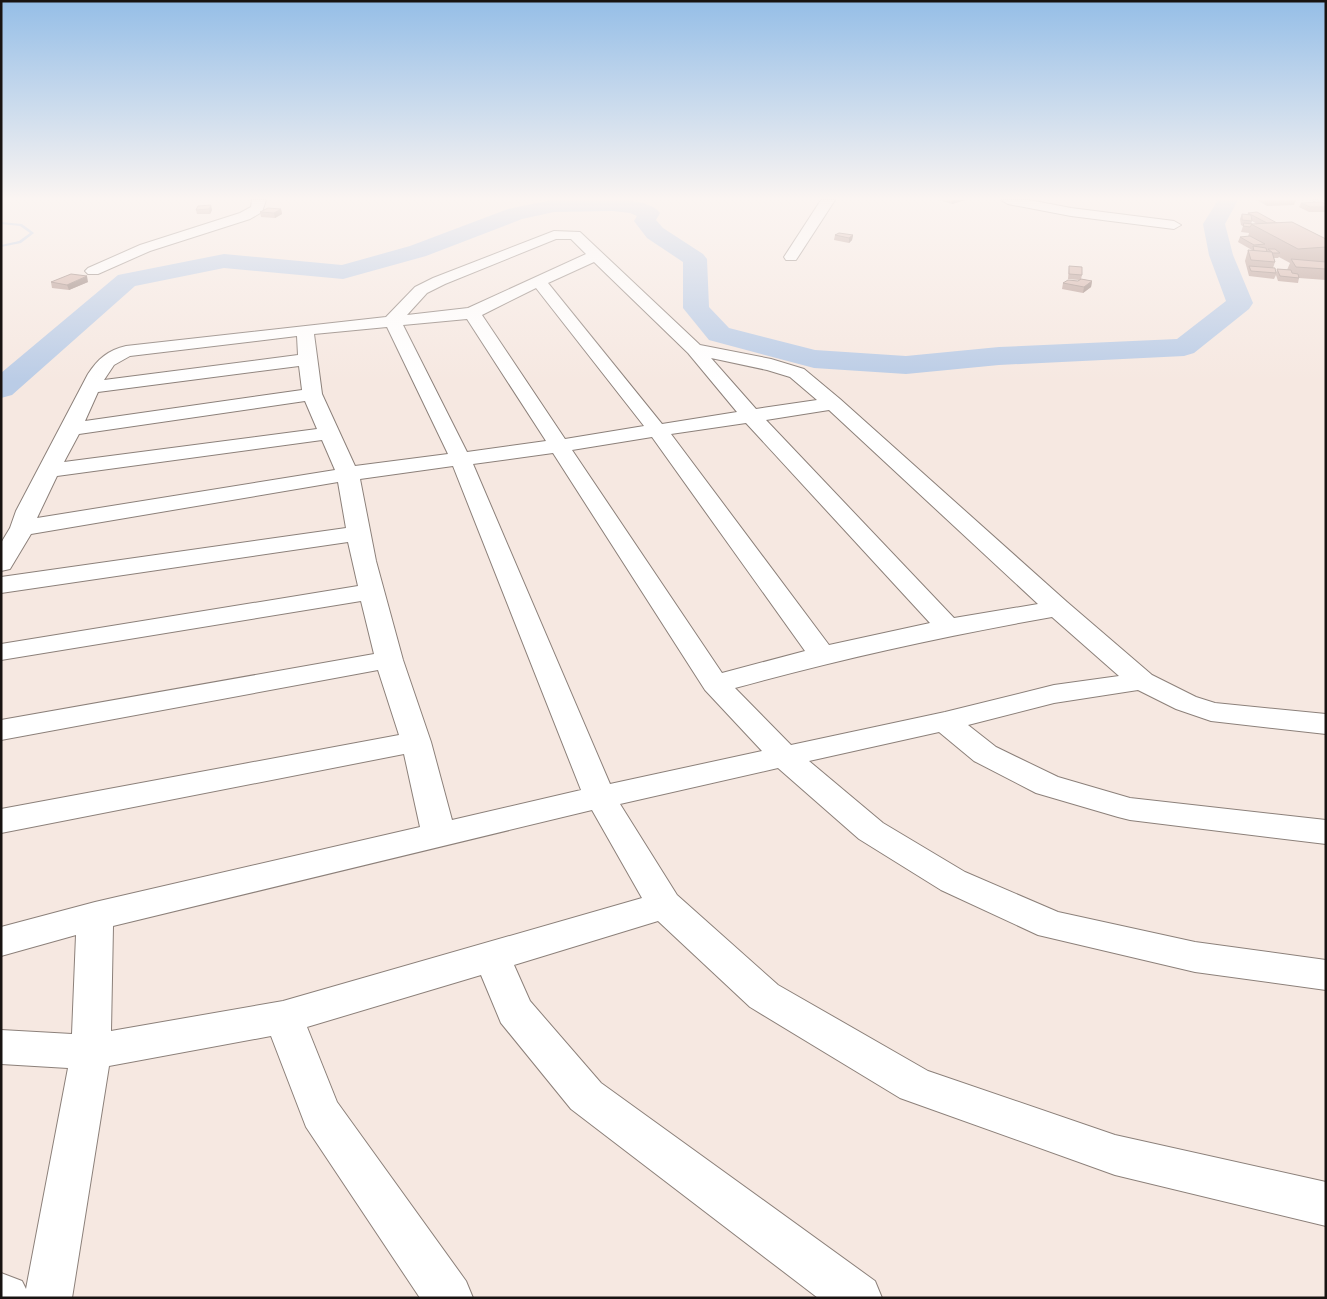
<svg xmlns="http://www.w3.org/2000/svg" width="1327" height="1299" font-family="Helvetica,sans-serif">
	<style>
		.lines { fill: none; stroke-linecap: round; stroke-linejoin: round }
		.stream { fill: #bacce6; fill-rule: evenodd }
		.river { fill: #bacce6; fill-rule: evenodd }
		.lane-casing { stroke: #8c807a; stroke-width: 2 }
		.street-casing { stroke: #8c807a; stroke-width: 2 }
		.lane { fill: #fff; fill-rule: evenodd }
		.street { fill: #fff; fill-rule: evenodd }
		.wall { fill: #b4978f; fill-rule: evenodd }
		.shaded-wall { fill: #927b74 }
		.building { fill: #d1b0a6; stroke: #927b74 }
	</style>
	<rect width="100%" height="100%" fill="#f6e8e1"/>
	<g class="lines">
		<polygon class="stream" points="1,222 22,224 34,233 21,243 1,247 1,245 19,241 30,233 20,226 1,224"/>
		<path class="river" d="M552,200C576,200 646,193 660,213L656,220L663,228L703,254L707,259L709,307L729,328L815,350L906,356L999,347L1177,339L1226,301L1209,255L1203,224L1218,200H1238L1225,224L1233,255L1253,303L1249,309L1194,353L1184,356L999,365L906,374L814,368L709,340L683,308V262L647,238L634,221L637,216L630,213L612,211L554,212L522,219L426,256L343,279L224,268L135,286L12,395L1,398V373L118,275L224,254L342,265L410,246L508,209Z"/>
		<defs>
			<polygon id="lane" points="1313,200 1326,201 1326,205 1314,201"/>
			<g id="street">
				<polygon points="252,200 266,200 262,212 250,219 150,251 98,274 88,274 85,271 88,268 140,245 240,213 251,207"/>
				<polygon points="821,200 835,200 796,260 786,260 784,257"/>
				<polygon points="1001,200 1029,200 1071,208 1174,221 1181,225 1174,229 1071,216 1008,204"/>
				<path d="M554,231L580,232L700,345L771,359L804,369L840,399L1067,602L1152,675L1196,697L1215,703L1326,714V734L1211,721L1176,709L1138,690L1054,703L968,725L996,747L1058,777L1130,798L1326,820V844L1130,820L1118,817L1036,793L974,761L939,732L809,761L883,823L965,872L1058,912L1195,942L1326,960V990L1195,972L1038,935L941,890L859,839L778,768L620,804L677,895L778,985L928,1071L1115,1135L1326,1182V1226L1115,1175L900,1098L750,1007L658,921L514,965L530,1001L601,1083L875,1281L882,1298H818L571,1109L501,1023L481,975L307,1027L337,1102L466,1281L473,1298H420L306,1127L271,1036L109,1066L72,1298H1V1273L22,1281L26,1289L68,1068L1,1064V1030L72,1034L76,935L1,956V927L95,902L420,827L404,754L1,833V809L399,735L378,670L1,740V720L374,654L361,601L1,660V644L358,586L348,542L1,593V577L346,528L338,482L31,534L10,569L1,571V543L10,528L16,511L88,374C98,359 108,350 126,346L386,317L415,287L433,278ZM556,239H571L586,254L468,308L407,315L427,293L445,284ZM594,262L688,353L737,412L662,424L548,283ZM536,288L644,426L565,439L482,315ZM467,319L546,441L467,452L403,325ZM387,327L448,454L355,466L322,394L314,334ZM297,336L298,355L104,380L114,365L130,356ZM711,358L767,370L790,377L817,400L756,409ZM299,366L302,390L85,421L98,392ZM305,401L317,429L64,462L79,434ZM829,410L1038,604L954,618L766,420ZM746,423L930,623L829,645L671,434ZM652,437L805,651L722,673L572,450ZM322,440L335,470L37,518L57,476ZM553,453L705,690L762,751L610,784L473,464ZM453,466L581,790L452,820L431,742L403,660L376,561L360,479ZM1052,617L1119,676L1054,685L945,712L791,745L735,688C840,659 945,636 1052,617ZM592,810L642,898L283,1001L111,1031L113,926Z"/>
			</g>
		</defs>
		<use href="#lane" class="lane-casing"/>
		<use href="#street" class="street-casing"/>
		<use href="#lane" class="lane"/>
		<use href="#street" class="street"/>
	</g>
	<g class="wall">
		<polygon points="939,200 965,200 952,204"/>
		<polygon points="1257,200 1296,200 1294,205 1267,206"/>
		<polygon points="1301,203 1326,204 1326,212 1309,212 1299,207"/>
		<polygon points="198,206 212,210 210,214 197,214 196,210"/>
		<polygon points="281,209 282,214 275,218 261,217 260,212"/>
		<path d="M1248,213L1326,239V280L1299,278L1298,283L1278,281L1276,275L1274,279L1249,276L1245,261L1248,250L1251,251L1252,250L1238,242L1240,237H1248L1249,233L1241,232L1243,226L1241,225L1240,219L1242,214L1247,215ZM1252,221L1257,224H1251ZM1279,257L1290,263L1287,270L1277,269L1276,273L1273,268L1275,262L1274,258H1278Z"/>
		<polygon points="835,235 853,235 852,240 849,243 834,240"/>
		<polygon points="1069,266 1082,275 1081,279 1092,281 1091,287 1083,293 1062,289 1063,283 1078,281 1079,280 1068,279"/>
		<polygon points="51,282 88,282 69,290 52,288"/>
	</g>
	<g class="shaded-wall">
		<polygon points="952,200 965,200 952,204"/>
		<polygon points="211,205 212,210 210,214 209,209"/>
		<polygon points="281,209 282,214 275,218 274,213"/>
		<polygon points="853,235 852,240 849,243 849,238"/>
		<polygon points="87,276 88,282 69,290 67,285"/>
		<polygon points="1092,281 1091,287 1083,293 1084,287"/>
	</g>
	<g class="building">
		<polygon points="1321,202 1326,204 1326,207 1310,207 1301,203"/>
		<polygon points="211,205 209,209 196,210 198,206"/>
		<polygon points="268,208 281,209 274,213 260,212"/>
		<polygon points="1257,212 1277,223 1267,223 1248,213"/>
		<polygon points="1242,214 1251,215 1252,221 1242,220"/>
		<polygon points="1292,222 1326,239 1326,247 1298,249 1251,224"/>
		<polygon points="1244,223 1252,224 1250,227 1243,226"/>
		<polygon points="839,233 853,235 849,238 835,235"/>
		<polygon points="1250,236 1265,244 1254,245 1240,237"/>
		<polygon points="1253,246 1266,248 1267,252 1254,251"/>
		<polygon points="1268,249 1275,249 1280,253 1273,253"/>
		<polygon points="1248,250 1272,252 1275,262 1251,260"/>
		<polygon points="1291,259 1326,262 1326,269 1296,267"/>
		<polygon points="1069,266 1082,267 1082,275 1069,274"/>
		<polygon points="1249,266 1275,268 1276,273 1251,271"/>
		<polygon points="1277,269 1291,270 1292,273 1298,274 1299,278 1280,276"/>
		<polygon points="71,274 87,276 67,285 51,282"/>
		<polygon points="1081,279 1092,281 1084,287 1063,283 1068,280 1078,281"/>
	</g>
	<linearGradient id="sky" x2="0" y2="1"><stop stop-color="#95bee7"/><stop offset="0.52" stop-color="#fbf5f2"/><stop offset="1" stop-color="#fbf5f2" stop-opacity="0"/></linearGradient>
	<rect width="1327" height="382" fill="url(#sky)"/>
	<rect width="1327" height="1299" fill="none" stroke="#181311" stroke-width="5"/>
</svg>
